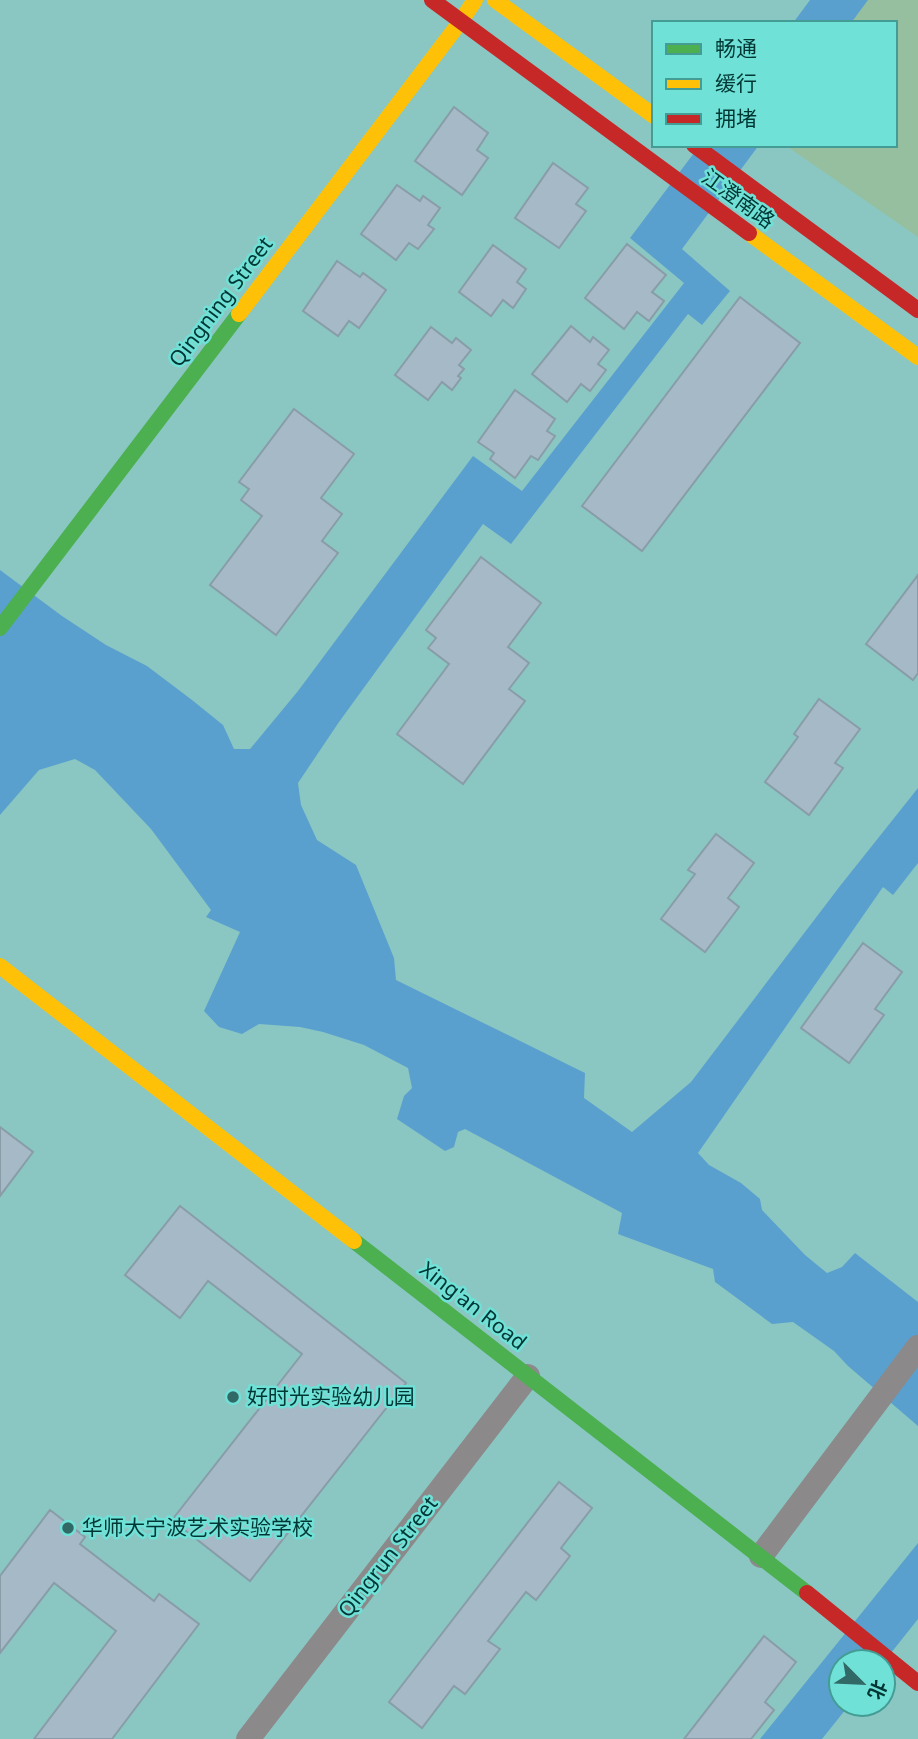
<svg xmlns="http://www.w3.org/2000/svg" width="918" height="1739" font-family="'Noto Sans','Noto Sans SC',sans-serif">
	<style>
		.green { fill: #96bfa0 }
		.water { fill: #5aa0ce }
		.building { fill: #a6b9c7; stroke: #889da8; stroke-width: 2 }
		.lines { fill: none; stroke-linecap: round; stroke-linejoin: round }
		.street { stroke: #8b898a; stroke-width: 24 }
		.fast { stroke: #4caf50; stroke-width: 16 }
		.slow { stroke: #ffc107; stroke-width: 16 }
		.jam { stroke: #c62828; stroke-width: 16 }
		.poi-dot { fill: #306965; stroke: #70e1d7; stroke-width: 2.5 }
		.labels { text-anchor: middle; stroke-width: 5; stroke-linejoin: round; paint-order: stroke }
		.street-label { font-size: 21px; fill: #003633; stroke: #70e1d7 }
		.poi-label { font-size: 21px; fill: #003633; stroke: #70e1d7; text-anchor: start }
	</style>
	<rect width="100%" height="100%" fill="#8ac7c2"/>
	<polygon class="green" points="847,0 918,0 918,237 785,145 895,145 895,23 832,23"/>
	<g class="water">
		<polygon points="810,0 868,0 851,23 793,23"/>
		<polygon points="700,145 759,145 682,249 730,291 702,325 688,314 511,544 483,524 339,722 298,783 301,805 317,840 356,865 394,958 396,980 585,1073 584,1098 632,1132 691,1082 840,886 918,788 918,863 893,895 883,887 698,1153 709,1165 741,1183 760,1199 762,1210 805,1255 827,1273 842,1267 855,1253 918,1302 918,1426 848,1366 834,1351 793,1322 772,1324 715,1282 713,1269 618,1234 622,1213 465,1129 458,1132 454,1147 445,1151 397,1119 404,1096 412,1088 408,1068 364,1045 323,1032 300,1027 259,1024 242,1034 219,1027 204,1011 240,932 206,917 211,910 151,829 95,770 75,759 39,770 0,815 0,570 62,616 106,645 147,666 192,700 223,725 234,749 250,749 298,691 473,456 522,491 684,283 630,238"/>
		<polygon points="918,1543 918,1619 883,1663 841,1662 841,1704 850,1704 822,1739 760,1739"/>
	</g>
	<g class="building">
		<polygon points="454,107 488,133 477,150 488,158 462,195 415,161"/>
		<polygon points="553,163 588,188 576,204 586,211 559,248 515,218"/>
		<polygon points="397,185 420,201 423,196 440,208 428,225 434,229 418,249 409,243 396,260 361,234"/>
		<polygon points="627,244 666,275 652,292 664,301 649,321 637,312 624,329 585,298"/>
		<polygon points="493,245 526,269 517,282 526,289 513,308 503,300 491,316 459,292"/>
		<polygon points="337,261 360,277 363,273 386,290 359,328 349,321 338,336 303,311"/>
		<polygon points="740,297 800,343 642,551 582,506"/>
		<polygon points="571,326 590,342 593,337 609,350 598,364 606,370 590,391 581,384 567,402 532,374"/>
		<polygon points="431,327 452,343 456,338 471,350 459,365 464,369 458,376 461,378 452,390 442,382 428,400 395,375"/>
		<polygon points="515,390 555,419 547,431 555,436 538,460 531,456 515,478 490,459 494,453 478,442"/>
		<polygon points="294,409 354,454 321,498 342,514 322,541 338,553 276,635 210,585 262,516 241,500 249,489 239,482"/>
		<polygon points="481,557 541,603 508,647 529,663 509,689 525,701 463,784 397,734 449,664 428,648 436,638 426,630"/>
		<polygon points="918,575 918,673 913,680 866,644"/>
		<polygon points="819,699 860,729 835,763 843,768 809,815 765,782 798,737 794,734"/>
		<polygon points="716,834 754,863 728,898 739,907 705,952 661,919 695,874 688,870"/>
		<polygon points="863,943 902,972 875,1009 884,1015 849,1063 801,1028"/>
		<polygon points="0,1127 33,1152 0,1196"/>
		<polygon points="180,1206 406,1383 250,1581 172,1520 302,1354 208,1281 180,1318 125,1275"/>
		<polygon points="559,1482 592,1508 561,1548 570,1556 536,1600 526,1592 488,1641 500,1649 465,1694 454,1686 422,1728 389,1702"/>
		<polygon points="50,1510 85,1537 80,1544 154,1601 159,1594 199,1624 112,1739 34,1739 116,1631 54,1583 0,1653 0,1576"/>
		<polygon points="764,1636 796,1662 765,1702 774,1710 751,1739 684,1739"/>
	</g>
	<g class="lines">
		<g class="street">
			<polyline points="761,1556 918,1347"/>
			<polyline points="248,1739 528,1376"/>
		</g>
		<g class="fast">
			<polyline points="0,628 239,314"/>
			<polyline points="354,1241 807,1593"/>
		</g>
		<g class="slow">
			<polyline points="495,0 654,116"/>
			<polyline points="749,233 918,357"/>
			<polyline points="239,314 461,21 475,0"/>
			<polyline points="0,966 354,1241"/>
		</g>
		<g class="jam">
			<polyline points="432,0 749,233"/>
			<polyline points="694,145 918,310"/>
			<polyline points="807,1593 918,1683"/>
		</g>
	</g>
	<g class="poi-dot">
		<circle cx="233" cy="1397" r="7"/>
		<circle cx="68" cy="1528" r="7"/>
	</g>
	<g class="labels">
		<g class="street-label">
			<text transform="translate(738 199) rotate(36)" y="7">江澄南路</text>
			<text transform="translate(221 302) rotate(-53)" y="7">Qingning Street</text>
			<text transform="translate(473 1306) rotate(38)" y="7">Xing'an Road</text>
			<text transform="translate(388 1557) rotate(-52)" y="7">Qingrun Street</text>
		</g>
		<g class="poi-label">
			<text x="247" y="1404">好时光实验幼儿园</text>
			<text x="82" y="1535">华师大宁波艺术实验学校</text>
		</g>
	</g>
	<rect x="652" y="21" width="245" height="126" fill="#70e1d7" stroke="#439d95" stroke-width="2"/>
	<rect x="666" y="44" width="35" height="10" fill="#4caf50" stroke="#439d95" stroke-width="2"/>
	<text x="715" y="56" font-size="21" fill="#003633">畅通</text>
	<rect x="666" y="79" width="35" height="10" fill="#ffc107" stroke="#439d95" stroke-width="2"/>
	<text x="715" y="91" font-size="21" fill="#003633">缓行</text>
	<rect x="666" y="114" width="35" height="10" fill="#c62828" stroke="#439d95" stroke-width="2"/>
	<text x="715" y="126" font-size="21" fill="#003633">拥堵</text>
	<g transform="translate(862 1683) rotate(114)"><circle r="33" fill="#70e1d7" stroke="#439d95" stroke-width="2"/>
	<path d="M0-5L12 26L0 18L-12 26Z" fill="#306965"/>
	<text y="-10" font-size="19" font-weight="bold" text-anchor="middle" fill="#003633">北</text>
	</g>
</svg>
